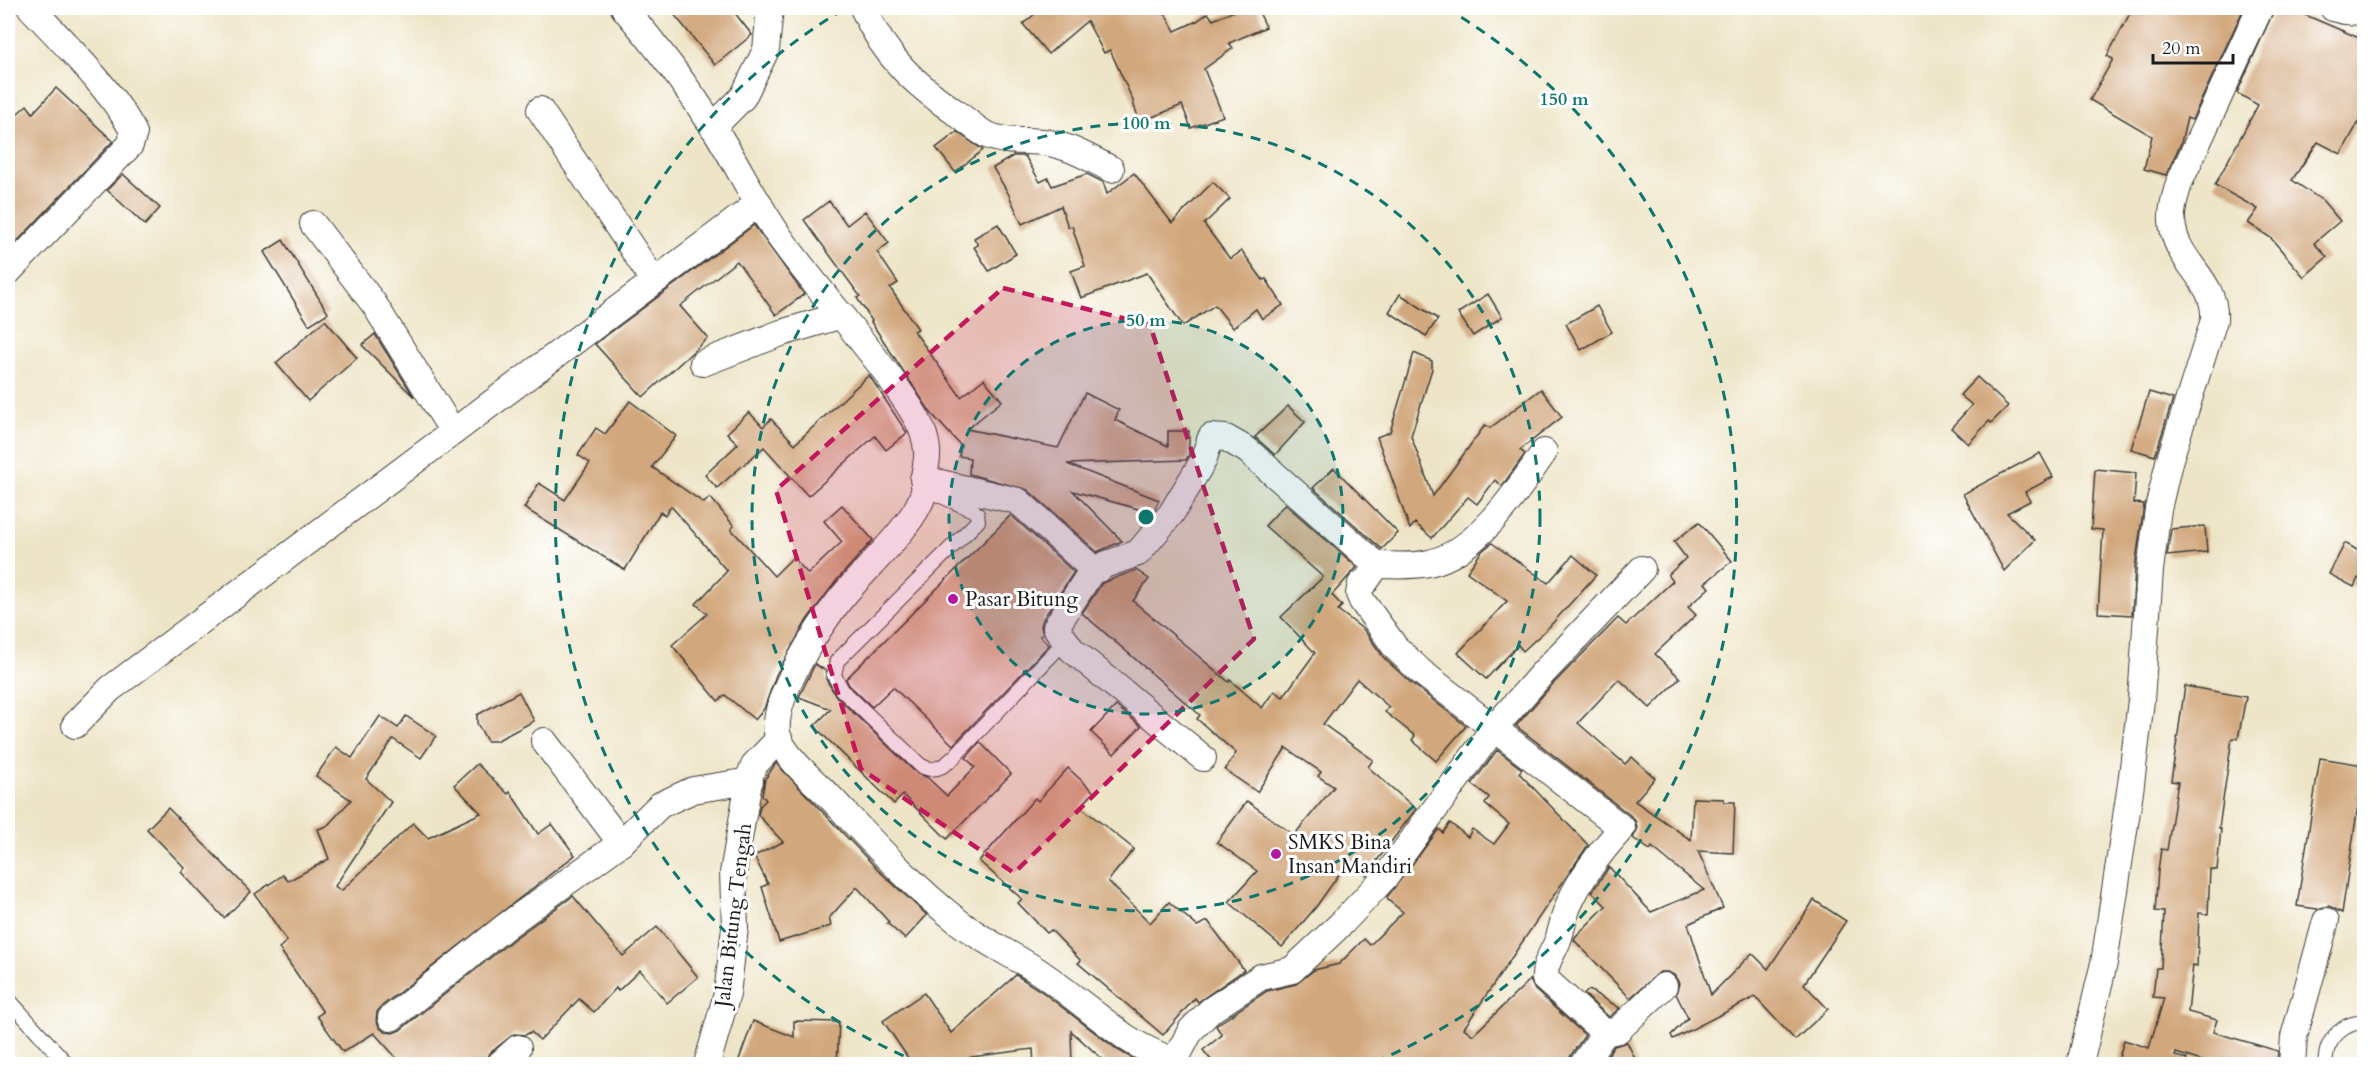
<svg xmlns="http://www.w3.org/2000/svg" width="2372" height="1072" font-family="Cardo,serif">
	<style>
		.building { fill: #d1a77d }
		.lines { fill: none; stroke-linecap: round; stroke-linejoin: round }
		.lane-casing { stroke: #3c3a36; stroke-width: 16 }
		.street-casing { stroke: #3c3a36; stroke-width: 28 }
		.lane { stroke: #fff; stroke-width: 14 }
		.street { stroke: #fff; stroke-width: 26 }
		.marked { fill: #c2185b; fill-opacity: 0.2; stroke: #c2185b; stroke-width: 4.5; stroke-dasharray: 12 8; stroke-linejoin: round }
		.ring { fill: none; stroke: #0f766e; stroke-width: 3; stroke-dasharray: 10 8 }
		.poi-dot { fill: #b5179e; stroke: #fff; stroke-width: 2 }
		.labels { text-anchor: middle; stroke-width: 6; stroke-linejoin: round; paint-order: stroke }
		.poi-label { font-size: 21px; fill: #1c1c1c; stroke: #fff; text-anchor: start }
		.street-label { font-size: 21px; fill: #1c1c1c; stroke: #fff }
		.centre { fill: #0f766e; stroke: #fff; stroke-width: 3 }
		.ring-label { font-size: 18px; text-anchor: middle; font-weight: bold; fill: #0f766e; stroke: #fff; stroke-width: 6; stroke-linejoin: round; paint-order: stroke }
	</style>
	<rect width="100%" height="100%" fill="#fff"/>
	<filter id="ink" filterUnits="userSpaceOnUse"><feTurbulence type="fractalNoise" baseFrequency=".0167" numOctaves="2"/><feDisplacementMap in="SourceGraphic" scale="12" xChannelSelector="R" yChannelSelector="G"/><feConvolveMatrix kernelMatrix="1 2 1 2 8 2 1 2 1" color-interpolation-filters="sRGB"/></filter>
	<filter id="wash" filterUnits="userSpaceOnUse"><feTurbulence type="fractalNoise" baseFrequency=".008" numOctaves="4" result="noise"/><feDisplacementMap in="SourceGraphic" scale="24" xChannelSelector="R" yChannelSelector="G"/><feGaussianBlur stdDeviation="1.35" result="paint"/><feColorMatrix in="noise" values="0 0 0 0 0 0 0 0 0 0 0 0 0 0 0 0 0 1.4 0 .05"/><feComposite in="paint" operator="in"/></filter>
	<g filter="url(#wash)">
		<rect width="100%" height="100%" fill="#eee5c8"/>
		<g id="blocks">
			<g class="building">
				<polygon points="669,8 731,8 752,35 715,65"/>
				<polygon points="1042,8 1162,8 1175,31 1197,21 1208,13 1213,20 1241,8 1257,8 1266,27 1229,43 1233,48 1204,69 1223,116 1191,128 1182,105 1140,122 1133,103 1134,103 1110,50 1104,53 1087,21 1048,54 1023,24"/>
				<polygon points="2133,8 2244,8 2192,120 2187,118 2181,143 2166,175 2144,169 2152,136 2090,100 2113,59 2107,56"/>
				<polygon points="2275,8 2289,8 2364,40 2364,112 2341,154 2318,142 2292,180 2323,201 2340,221 2314,243 2327,257 2304,277 2271,238 2248,223 2258,209 2215,185 2258,105 2237,93"/>
				<polygon points="56,88 113,141 8,251 8,122 27,105 33,113"/>
				<polygon points="957,132 983,150 955,172 936,148"/>
				<polygon points="1013,156 1025,156 1040,182 1048,178 1052,186 1087,174 1103,182 1107,194 1134,173 1172,223 1213,182 1230,199 1204,224 1230,259 1242,251 1263,280 1266,279 1283,305 1262,319 1256,309 1233,328 1215,305 1183,326 1147,273 1081,298 1071,271 1085,266 1072,226 1068,227 1061,206 1022,224 1008,193 993,168"/>
				<polygon points="123,174 160,208 145,225 107,190"/>
				<polygon points="829,201 847,225 865,211 889,243 877,252 898,283 890,288 918,329 914,331 961,397 984,379 1002,401 967,429 1058,448 1085,393 1119,410 1115,420 1168,446 1168,431 1189,431 1189,455 1186,460 1067,464 1159,500 1153,513 1073,491 1122,541 1097,552 1028,490 969,474 970,458 959,456 961,446 931,413 871,322 872,321 857,298 860,296 804,220"/>
				<polygon points="998,224 1016,254 989,271 974,247 978,245 974,238"/>
				<polygon points="754,225 804,294 776,315 737,261 680,306 708,338 643,397 595,344"/>
				<polygon points="283,240 328,313 309,325 264,252"/>
				<polygon points="1400,294 1438,319 1426,336 1389,312"/>
				<polygon points="1488,294 1502,317 1473,336 1458,313"/>
				<polygon points="1597,306 1612,332 1581,350 1566,324"/>
				<polygon points="325,320 357,358 308,401 276,363"/>
				<polygon points="375,334 414,397 362,345"/>
				<polygon points="1414,353 1432,361 1432,369 1411,436 1433,496 1485,425 1490,428 1541,389 1562,417 1520,450 1525,454 1502,486 1495,480 1477,504 1468,497 1432,538 1415,523 1410,529 1377,437 1390,432"/>
				<polygon points="869,375 907,433 886,450 875,436 808,496 764,447 717,488 705,475 738,444 727,433 749,412 763,427 771,419 795,444"/>
				<polygon points="1977,377 2008,406 1991,423 1989,421 1968,444 1951,428 1972,405 1960,395"/>
				<polygon points="2149,392 2173,399 2155,456 2131,449"/>
				<polygon points="630,401 676,436 652,467 704,503 710,497 734,526 731,529 774,576 793,557 808,574 842,542 824,521 842,505 873,540 837,580 807,620 776,675 764,709 755,720 725,695 718,701 672,645 707,614 696,604 727,571 671,506 665,515 660,512 625,570 524,508 539,483 565,500 590,463 578,455 596,428 605,434"/>
				<polygon points="1288,406 1305,422 1275,455 1255,437"/>
				<polygon points="2040,453 2053,477 2025,492 2030,501 2007,513 2035,540 2004,571 1963,494"/>
				<polygon points="1334,468 1398,533 1382,549 1313,488"/>
				<polygon points="2095,469 2136,473 2134,503 2144,504 2135,568 2132,615 2098,613 2103,530 2091,529"/>
				<polygon points="1285,504 1357,567 1332,595 1342,606 1338,610 1364,630 1384,658 1410,682 1466,726 1436,761 1412,740 1415,736 1385,712 1389,707 1357,679 1323,724 1373,760 1368,767 1416,809 1366,875 1349,860 1316,907 1282,947 1229,902 1257,871 1217,842 1247,801 1294,835 1334,787 1318,776 1321,772 1286,748 1257,792 1225,770 1236,753 1197,719 1200,715 1082,613 1102,583 1136,570 1149,579 1133,601 1229,682 1230,680 1262,708 1274,691 1283,697 1315,653 1281,617 1323,577 1265,526"/>
				<polygon points="1011,515 1074,572 1043,619 1041,626 1043,634 1040,636 1049,645 953,745 893,687 872,707 849,685 846,679"/>
				<polygon points="1699,522 1732,561 1705,583 1709,588 1688,607 1696,615 1655,654 1680,678 1650,708 1619,679 1578,723 1625,764 1632,757 1655,778 1635,801 1691,840 1693,798 1724,799 1724,802 1735,802 1733,853 1698,851 1723,908 1688,924 1711,995 1752,953 1768,969 1814,900 1846,921 1804,984 1828,1009 1795,1040 1755,997 1673,1039 1671,1035 1688,1018 1676,994 1679,983 1674,975 1668,972 1660,972 1630,998 1574,940 1575,937 1606,906 1592,892 1609,867 1651,912 1704,890 1652,847 1650,850 1633,838 1637,830 1636,822 1631,816 1516,726 1551,686 1618,618 1626,625 1673,581 1668,575 1686,558 1674,542"/>
				<polygon points="2205,526 2207,552 2167,556 2171,529"/>
				<polygon points="1492,543 1548,583 1573,555 1596,575 1549,627 1523,651 1518,645 1486,679 1458,653 1507,601 1467,572 1482,551"/>
				<polygon points="2345,543 2364,554 2364,582 2358,578 2354,587 2329,574"/>
				<polygon points="815,664 826,671 826,679 836,696 914,771 928,778 947,796 975,767 966,758 980,742 1011,774 947,839 903,795 894,804 814,726 831,709 799,697"/>
				<polygon points="2185,686 2246,697 2238,739 2232,738 2219,828 2221,829 2217,870 2210,869 2208,914 2199,913 2197,966 2193,965 2188,1012 2217,1020 2213,1032 2278,1051 2277,1065 2214,1065 2176,1053 2175,1056 2187,1059 2186,1065 2117,1065 2124,1040 2149,1048 2164,998 2153,997 2156,968 2161,968 2164,912 2155,911 2158,871 2161,849 2167,850 2178,782 2171,781"/>
				<polygon points="519,692 534,721 496,741 487,741 477,723 477,715"/>
				<polygon points="1116,706 1141,726 1114,754 1091,732"/>
				<polygon points="380,716 398,728 406,716 436,736 421,758 393,739 366,779 391,802 335,886 341,891 413,823 428,838 481,813 454,785 477,764 508,794 510,792 538,834 552,824 575,855 382,1006 377,1012 376,1020 380,1028 385,1032 393,1033 400,1030 515,938 573,896 623,956 657,927 698,977 667,1003 640,970 618,991 616,988 594,1012 579,999 540,1040 531,1032 525,1035 514,1034 490,1053 485,1065 403,1065 374,1033 343,1052 317,1016 323,1012 279,948 287,941 255,894 283,875 288,881 329,859 318,829 327,826 351,800 316,776 336,747 352,758"/>
				<polygon points="1497,750 1522,769 1519,773 1588,845 1464,1028 1473,1035 1530,980 1535,990 1585,1035 1571,1055 1568,1065 1215,1065 1203,1050 1222,1035 1216,1026 1221,1022 1267,991 1296,984 1314,970 1339,964 1364,939 1370,945 1403,912 1388,900 1387,897 1439,829 1443,833 1450,823 1468,837 1472,829 1494,844 1509,824 1485,804 1489,797 1472,784"/>
				<polygon points="2320,758 2364,765 2342,913 2329,906 2317,909 2297,906"/>
				<polygon points="776,763 879,871 927,915 905,939 887,923 889,922 857,887 829,918 831,926 779,942 762,887 768,884 754,856 783,842 758,815 760,806 766,800 762,795 765,779"/>
				<polygon points="1068,768 1094,792 1081,807 1134,849 1108,881 1150,923 1169,902 1197,926 1208,921 1244,970 1198,1002 1195,998 1163,1035 1078,963 1081,961 1051,930 1047,933 1018,903 1022,899 979,861 1035,798 1038,801"/>
				<polygon points="168,808 251,892 224,918 181,872 185,868 147,829"/>
				<polygon points="1016,975 1041,991 1118,1050 1144,1065 1109,1065 1071,1031 1072,1065 1034,1065 1033,1049 971,1057 978,1065 913,1065 883,1021 924,993 951,1033"/>
				<polygon points="1589,990 1620,1008 1609,1017 1584,994"/>
				<polygon points="753,1021 794,1037 794,1021 839,1022 837,1065 737,1065"/>
				<polygon points="1627,1042 1638,1065 1601,1065 1614,1046"/>
			</g>
		</g>
	</g>
	<g filter="url(#ink)">
		<use href="#blocks" fill-opacity="0" stroke="#3c3a36" stroke-width="1.5"/>
		<g class="lines">
			<defs>
				<g id="lane">
					<path d="M932,492L973,510L977,514L978,521L837,661L834,675L842,690L920,765C932,773 942,768 952,759L1066,640"/>
					<polyline points="8,999 67,1064"/>
					<path d="M2325,1064C2326,1059 2326,1050 2329,1045C2335,1032 2350,1021 2364,1023"/>
				</g>
				<g id="street">
					<path d="M624,8C657,46 688,88 716,131C738,166 757,205 781,239C816,288 858,333 893,382C907,403 925,425 927,450C928,460 925,468 924,478C923,483 925,486 924,491C917,524 860,573 839,601C817,629 773,696 777,732C780,753 815,783 830,797C870,839 909,883 955,919C980,940 1010,953 1038,971C1069,992 1097,1017 1127,1038C1143,1049 1161,1055 1177,1064"/>
					<path d="M863,8C885,58 915,84 959,115C967,121 976,129 985,134C1003,143 1023,140 1043,142C1068,145 1089,158 1111,169"/>
					<polyline points="2333,8 2344,11 2364,12"/>
					<polyline points="540,110 654,281"/>
					<polyline points="713,127 743,97 766,50 770,8"/>
					<polyline points="313,224 374,304 453,432"/>
					<path d="M8,272L130,145L134,133C113,91 64,43 31,8"/>
					<polyline points="703,363 781,333 842,315"/>
					<path d="M923,479L1018,501L1093,569H1099L1104,565L1138,553L1171,514L1203,461L1211,437L1226,438L1247,450L1377,565L1366,581L1361,584L1359,594L1362,601L1395,647L1420,671L1622,828C1601,851 1582,875 1569,904C1564,915 1562,928 1558,940C1553,953 1544,963 1545,979L1605,1033L1583,1064"/>
					<path d="M1377,565C1394,565 1413,567 1429,563C1477,553 1518,490 1544,452"/>
					<path d="M1093,569L1056,627C1060,635 1067,641 1071,649L1203,758"/>
					<polyline points="75,725 110,689 759,203"/>
					<polyline points="544,741 621,843"/>
					<polyline points="391,1018 506,926 621,843 660,805 693,790 750,781"/>
					<polyline points="1605,1033 1618,1030 1664,986"/>
					<polyline points="1174,1062 1191,1030 1211,1010 1261,977 1292,970 1343,922 1387,875 1494,728 1540,676 1642,569"/>
					<polyline points="500,1064 518,1048"/>
					<polyline points="707,1064 727,994 735,928 733,873 750,775 755,764 779,739"/>
					<path d="M2080,1064L2104,963L2131,784L2141,700L2150,570L2158,509L2169,462L2214,320C2217,278 2174,263 2172,220C2171,207 2176,195 2179,183L2260,8"/>
					<polyline points="2292,1064 2294,1037 2326,921"/>
				</g>
			</defs>
			<use href="#lane" class="lane-casing"/>
			<use href="#street" class="street-casing"/>
			<use href="#lane" class="lane"/>
			<use href="#street" class="street"/>
		</g>
	</g>
	<path class="marked" d="M1003,288L1150,325L1254,639L1014,873L861,769L776,490Z"/>
	<circle cx="1146" cy="517" r="197" fill="#0f766e" fill-opacity=".12"/>
	<g class="ring">
		<circle cx="1146" cy="517" r="197"/>
		<circle cx="1146" cy="517" r="394"/>
		<path d="M920 1063A591 591 0 0 1 846 8M1446 8A591 591 0 0 1 1372 1063"/>
	</g>
	<g class="poi-dot">
		<circle cx="953" cy="599" r="6"/>
		<circle cx="1276" cy="854" r="6"/>
	</g>
	<g class="labels">
		<g class="poi-label">
			<text x="965" y="606">Pasar Bitung</text>
			<text x="1288" y="849">SMKS Bina<tspan x="1288" dy="24">Insan Mandiri</tspan></text>
		</g>
		<g class="street-label">
			<text transform="translate(733 915) rotate(-83)" y="7">Jalan Bitung Tengah</text>
		</g>
	</g>
	<circle cx="1146" cy="517" r="9" class="centre"/>
	<g class="ring-label">
		<text x="1564" y="105">150 m</text>
		<text x="1146" y="129">100 m</text>
		<text x="1146" y="326">50 m</text>
	</g>
	<rect width="2372" height="1072" fill="none" stroke="#fff" stroke-width="30"/>
	<path d="M2153 54v9h80v-9" fill="none" stroke="#1c1c1c" stroke-width="3"/>
	<text x="2162" y="54" font-size="18" fill="#1c1c1c" stroke="#ffffff" stroke-width="4.5" paint-order="stroke">20 m</text>
</svg>
